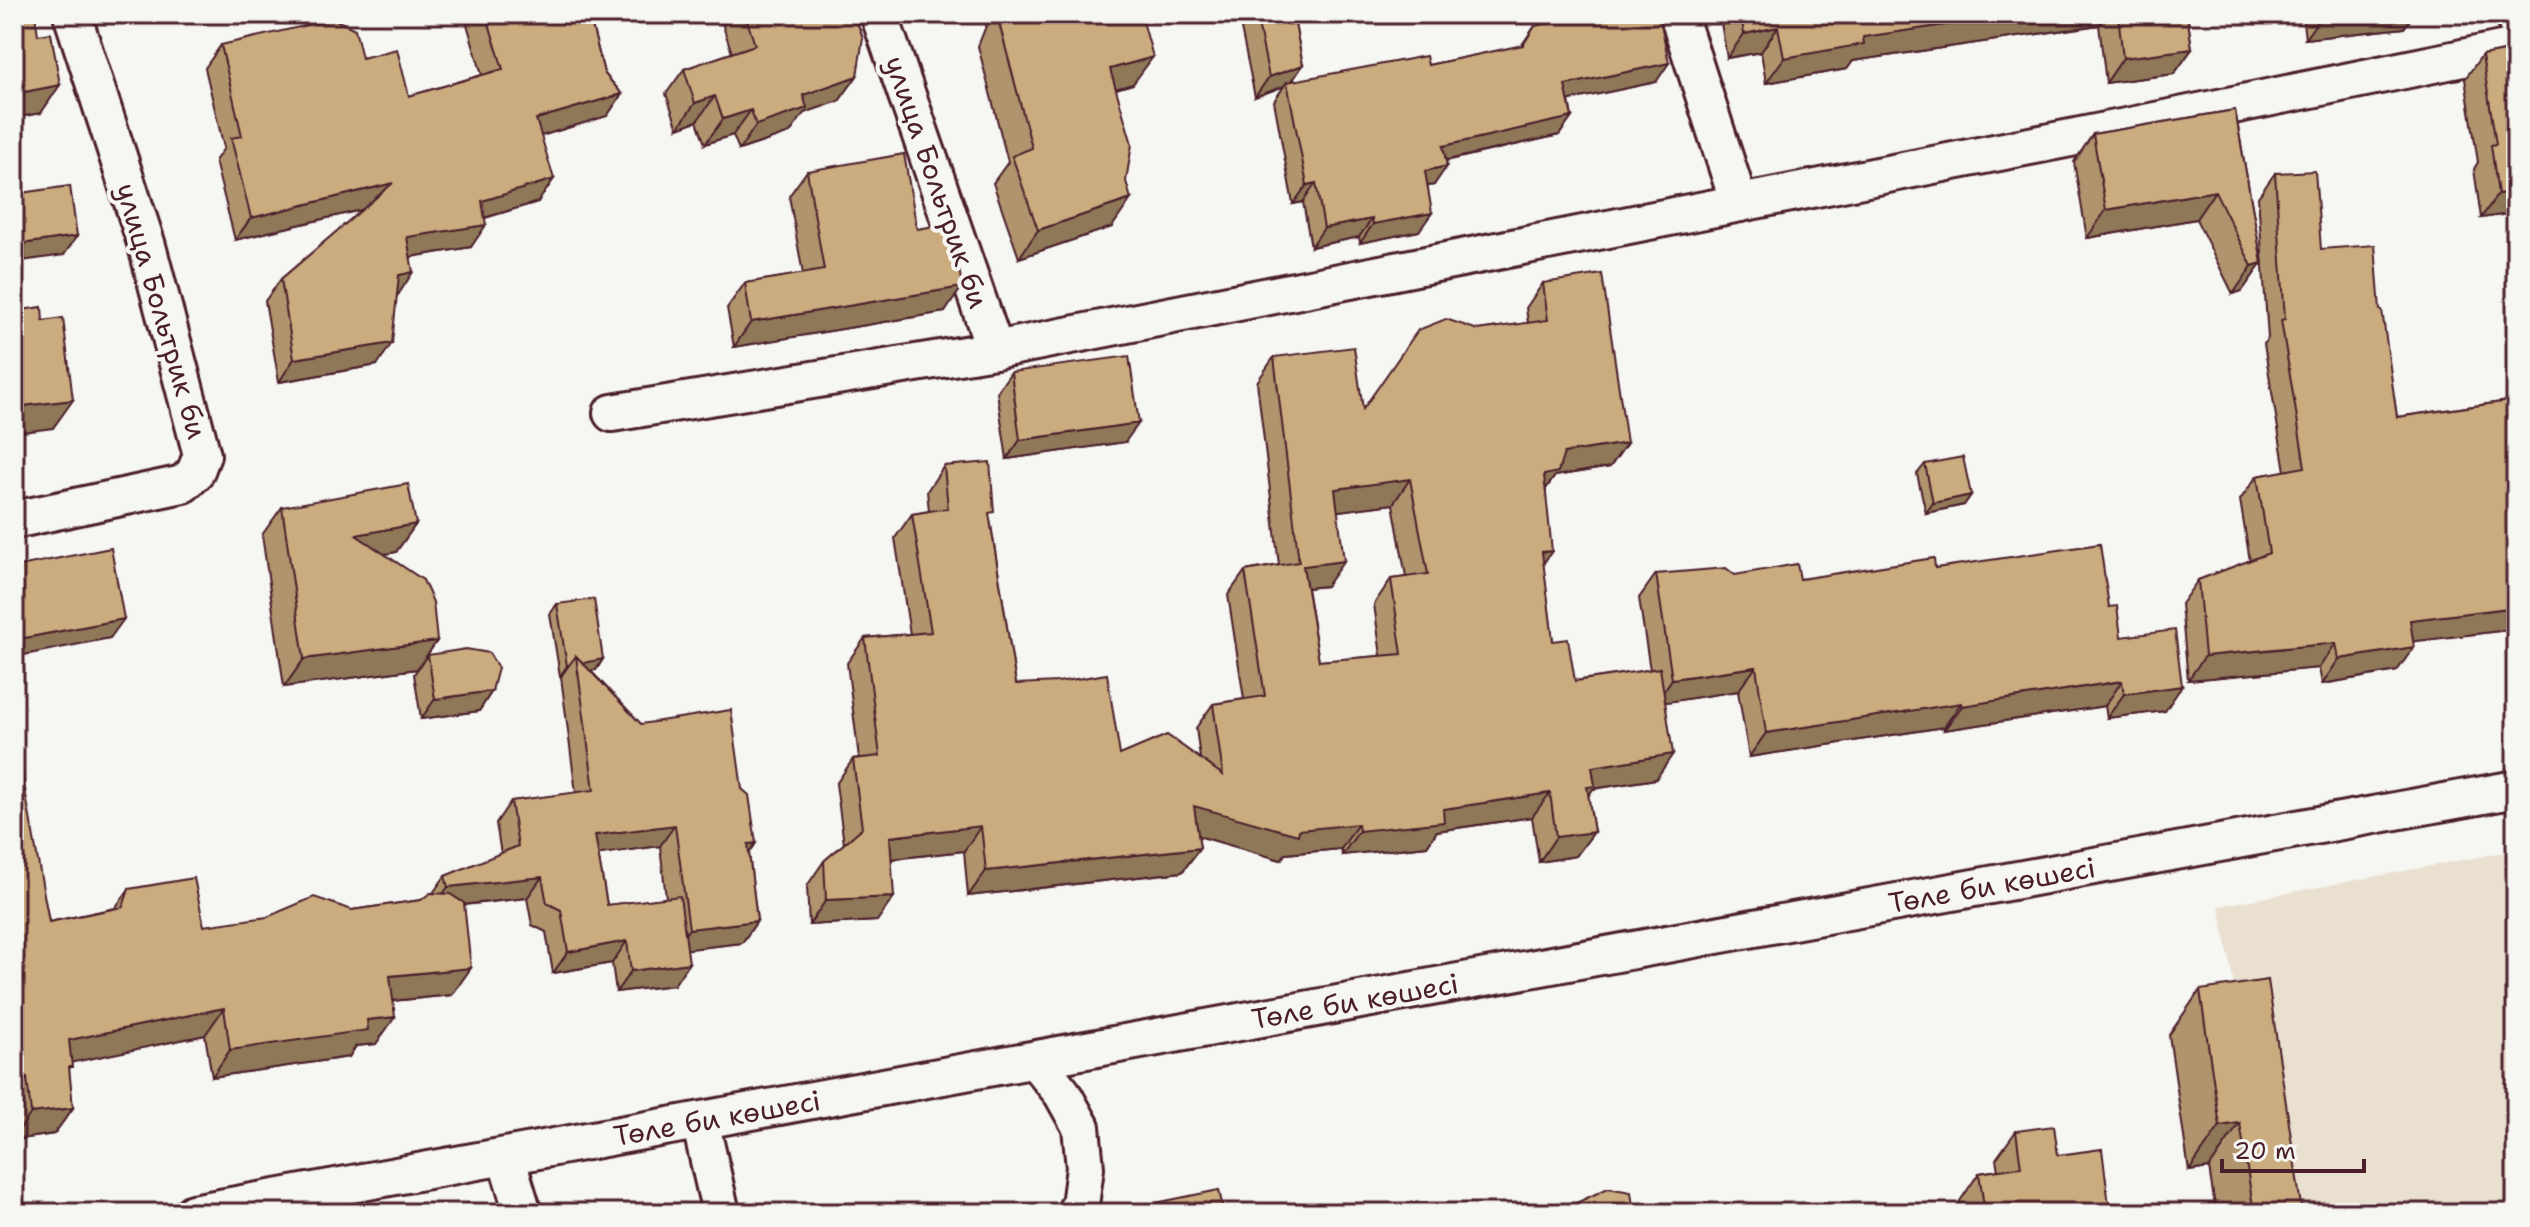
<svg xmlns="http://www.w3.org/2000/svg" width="2530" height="1227" font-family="'Shantell Sans',sans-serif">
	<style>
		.built { fill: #e9e0d0 }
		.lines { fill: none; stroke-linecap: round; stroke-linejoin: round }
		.minor-casing { stroke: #4a1f2b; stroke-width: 42 }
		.minor { stroke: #f6f6f2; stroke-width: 36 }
		.wall { fill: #af946d; stroke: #4a1f2b; stroke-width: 2; fill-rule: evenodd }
		.shaded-wall { fill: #8e7859; stroke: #4a1f2b; stroke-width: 2 }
		.building { fill: #cbac7f; stroke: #4a1f2b; stroke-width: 2; fill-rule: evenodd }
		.labels { text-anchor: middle; stroke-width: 8; stroke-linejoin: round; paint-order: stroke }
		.street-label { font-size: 28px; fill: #4a1f2b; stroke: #f6f6f2 }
	</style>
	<rect width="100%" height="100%" fill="#f6f6f2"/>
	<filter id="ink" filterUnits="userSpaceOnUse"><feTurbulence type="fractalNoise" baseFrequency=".0125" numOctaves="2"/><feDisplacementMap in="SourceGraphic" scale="16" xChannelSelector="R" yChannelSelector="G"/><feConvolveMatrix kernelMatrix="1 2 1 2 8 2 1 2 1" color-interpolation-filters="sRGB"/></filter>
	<g filter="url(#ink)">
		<polygon class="built" points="2516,850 2516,1213 2278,1213 2219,906"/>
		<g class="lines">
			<defs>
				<g id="minor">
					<polyline points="879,14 995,350"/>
					<polyline points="1678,14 1739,203"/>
					<polyline points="2513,14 2516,21"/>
					<polyline points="612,413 995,350 2131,126 2516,47"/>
					<polyline points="14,520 183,484 195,473 202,455 147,246 72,14"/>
					<polyline points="1035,1060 1062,1093 1081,1127 1085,1168 1080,1205 1075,1213"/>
					<polyline points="700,1121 721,1213"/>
					<polyline points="506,1157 523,1213"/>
					<polyline points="193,1213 2516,789"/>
				</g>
			</defs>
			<use href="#minor" class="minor-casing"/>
			<use href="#minor" class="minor"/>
		</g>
		<g class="wall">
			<polygon points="464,14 589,14 604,73 622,94 607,116 541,136 538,202 485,218 471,247 411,257 397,295 377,365 279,382 265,301 281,279 363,209 235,240 215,161 224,148 205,68 221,45 362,58 409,96 482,75"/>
			<polygon points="719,14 845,14 857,76 839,101 804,113 790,133 739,150 733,135 705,144 697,121 678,128 666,94 684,69 732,53"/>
			<polygon points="989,14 1141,14 1133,84 1116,89 1112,227 1019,258 993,183 1008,162 978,46 990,16"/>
			<polygon points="1238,14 1293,14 1303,65 1292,81 1428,65 1521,46 1535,26 1656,82 1569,100 1572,117 1559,135 1446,161 1434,185 1427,186 1419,231 1360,243 1359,237 1311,247 1303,202 1293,204 1274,101 1284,86 1255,97"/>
			<polygon points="1727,14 2187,14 2192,49 2174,74 2106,83 2099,25 1853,61 1847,69 1766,83 1761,52 1727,58 1721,23"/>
			<polygon points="2302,14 2414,14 2404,28 2305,39"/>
			<polygon points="2516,49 2516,213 2481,218 2474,169 2478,162 2465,79 2482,55"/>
			<polygon points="2235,110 2262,263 2242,291 2233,294 2196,219 2087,238 2074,162 2093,134"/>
			<polygon points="807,171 917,229 945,312 734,347 727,308 745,283 803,274 789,196"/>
			<polygon points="2275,173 2321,249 2380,310 2397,417 2516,400 2516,629 2413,641 2397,671 2322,684 2319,668 2188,680 2181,604 2198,580 2250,561 2240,500 2257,476 2285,471 2264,344 2268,338 2258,197"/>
			<path d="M1543,283L1627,443L1610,467L1555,476L1546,489L1543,564L1553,641L1575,681L1650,670L1639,598L1656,574L1735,575L1800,579L1935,568L2109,607L2121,637L2165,711L2107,718L2105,706L1944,730V727L1749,757L1738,691L1665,702L1656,779L1593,789L1588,796L1594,832L1576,856L1539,862L1532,817L1437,831L1427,846L1342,855L1341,849L1285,854L1281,860L1198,836L1200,848L1182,872L968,896L964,851L892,859L877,921L809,925L807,886L824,861L844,844L836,784L853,759L859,758L847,663L865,638L910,634L895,538L912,514L929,511L927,491L944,466L990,519L1016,684L1120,755L1200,758L1196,728L1213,704L1244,699L1228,595L1245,571L1279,565L1257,382L1274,357L1363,409L1478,330L1528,323L1526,308ZM1393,504L1406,577L1391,579L1374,604L1381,656L1319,661L1307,588L1326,586L1337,511Z"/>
			<polygon points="1011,372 1125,442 1007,459 997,392"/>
			<polygon points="1925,464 1971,495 1964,505 1926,513 1917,474"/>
			<polygon points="282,507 416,524 396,552 384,554 437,641 417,669 284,687 262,535"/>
			<path d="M557,604L603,659L596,670H590L641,724L742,789L756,843L749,854L757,921L742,943L687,949L674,985L616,992L612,963L553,973L546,932L532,925L527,898L464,905L452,995L393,1001L376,1044L356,1046L349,1057L212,1077L205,1035L71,1062L69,1071L73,1108L54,1134L14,1140V748L49,922L115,908L129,889L204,926L352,910L421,900L433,893L445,876L501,854L496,823L511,801L576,793L561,677L562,675L560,676L550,614ZM660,846L666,898L607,905L598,854Z"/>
			<polygon points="428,655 492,691 479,711 421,719 414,674"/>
			<polygon points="2200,990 2302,1213 2216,1213 2209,1168 2189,1171 2169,1035"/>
			<polygon points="2016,1131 2058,1155 2110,1213 1961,1213 1960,1201 1979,1173 1998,1170 1996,1159"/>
		</g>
		<g class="shaded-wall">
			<polygon points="2019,14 2106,14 2099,25 1853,61 1847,69 1766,83 1784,58 1863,37"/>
			<polygon points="2327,14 2414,14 2404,28 2305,39 2322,15"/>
			<polygon points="1778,27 1761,52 1727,58 1744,34"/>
			<polygon points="2192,49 2174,74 2106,83 2123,58"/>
			<polygon points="1153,57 1133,84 1090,96 1110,69"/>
			<polygon points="1669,63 1656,82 1552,104 1565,85"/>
			<polygon points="1303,65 1290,84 1287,82 1284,86 1255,97 1269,77"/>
			<polygon points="857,76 839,101 804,113 790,133 739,150 756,125 803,95"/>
			<polygon points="60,85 41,113 14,118 14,94"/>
			<polygon points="622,94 607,116 521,142 536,119"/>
			<polygon points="715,96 697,121 678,128 695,103"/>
			<polygon points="751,110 733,135 705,144 723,119"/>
			<polygon points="1572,117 1559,135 1430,164 1443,146"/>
			<polygon points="1447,166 1434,185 1411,189 1425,171"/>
			<polygon points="554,179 538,202 467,223 482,201"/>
			<polygon points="393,183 378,206 235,240 251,218"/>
			<polygon points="1316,183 1303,202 1293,204 1307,185"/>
			<polygon points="2215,191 2196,219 2087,238 2106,210"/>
			<polygon points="2516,191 2516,213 2481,218 2498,194"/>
			<polygon points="1131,199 1112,227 1019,258 1038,230"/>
			<polygon points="1432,213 1419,231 1360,243 1373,224"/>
			<polygon points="1372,219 1359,237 1311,247 1324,228"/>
			<polygon points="486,225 471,247 392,260 407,237"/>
			<polygon points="77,236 64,255 14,262 14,245"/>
			<polygon points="2262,263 2242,291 2233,294 2252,266"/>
			<polygon points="413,272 398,295 383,297 399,275"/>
			<polygon points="962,287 945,312 734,347 751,322"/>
			<polygon points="392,343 377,365 279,382 294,359"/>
			<polygon points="73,400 53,428 14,433 14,407"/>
			<polygon points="1139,423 1125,442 1007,459 1020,440"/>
			<polygon points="1627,443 1610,467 1555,476 1540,497 1544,475 1564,453"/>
			<polygon points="1410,479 1393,504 1317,514 1335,489"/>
			<polygon points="1971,495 1964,505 1926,513 1933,503"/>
			<polygon points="416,524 396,552 337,563 356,535"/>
			<polygon points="1552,551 1535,576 1542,552"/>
			<polygon points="1344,561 1326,586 1286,590 1303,566"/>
			<polygon points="2516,607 2516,629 2393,644 2410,620"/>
			<polygon points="124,619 110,638 14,657 14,640"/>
			<polygon points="437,641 417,669 284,687 304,659"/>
			<polygon points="2336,643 2319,668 2188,680 2205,656"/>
			<polygon points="2414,647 2397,671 2322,684 2339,659"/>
			<polygon points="603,659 596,670 578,673 577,664"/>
			<polygon points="569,665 562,675 560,676 567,666"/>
			<polygon points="1756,667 1738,691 1655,704 1672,679"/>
			<polygon points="2122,681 2105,706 1944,730 1962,706"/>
			<polygon points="2182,686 2165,711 2107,718 2124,694"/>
			<polygon points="492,691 479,711 421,719 435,699"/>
			<polygon points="1961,703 1944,727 1749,757 1766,733"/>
			<polygon points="1673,754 1656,779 1593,789 1578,811 1592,767"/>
			<polygon points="1550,793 1532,817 1437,831 1427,846 1342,855 1359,831 1443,809"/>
			<polygon points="1194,806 1358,824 1341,849 1285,854 1281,860 1177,830"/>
			<polygon points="675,825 660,846 580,857 595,835"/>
			<polygon points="981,826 964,851 873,861 890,837"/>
			<polygon points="1594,832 1576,856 1539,862 1556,837"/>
			<polygon points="756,843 741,864 748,844"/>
			<polygon points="1200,848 1182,872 968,896 986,871"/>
			<polygon points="542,877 527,898 433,908 448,887"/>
			<polygon points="894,897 877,921 809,925 826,900"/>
			<polygon points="757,921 742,943 673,951 689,929"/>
			<polygon points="627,941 612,963 553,973 568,952"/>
			<polygon points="689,963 674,985 616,992 631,971"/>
			<polygon points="471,968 452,995 371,1003 390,976"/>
			<polygon points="224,1008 205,1035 50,1067 69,1040"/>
			<polygon points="395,1017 376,1044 356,1046 349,1057 212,1077 230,1050 367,1020"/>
			<polygon points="27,1078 14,1097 14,1089 20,1080"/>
			<polygon points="73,1108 54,1134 14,1140 14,1137 31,1113"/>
			<polygon points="2240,1123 2209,1168 2189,1171 2220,1126"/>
		</g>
		<g class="building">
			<polygon points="14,14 35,14 38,35 51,33 60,85 14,94"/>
			<polygon points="486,14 589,14 604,73 622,94 536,119 554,179 482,201 486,225 407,237 413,272 399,275 392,343 294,359 281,279 393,183 251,218 231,138 242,136 221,45 334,19 355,29 362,58 397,49 409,96 503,69"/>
			<polygon points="745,14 845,14 846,15 854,14 863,38 857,76 803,95 807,108 756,125 751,110 723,119 715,96 695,103 684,69 755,45"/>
			<polygon points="999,14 1141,14 1153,57 1110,69 1132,144 1126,181 1131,199 1038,230 1012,156 1032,148 998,19"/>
			<polygon points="1256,14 1293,14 1303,65 1269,77"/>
			<polygon points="1592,14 1659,14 1669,63 1565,85 1572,117 1443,146 1447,166 1425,171 1432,213 1373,224 1372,219 1324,228 1316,183 1307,185 1287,82 1426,56 1428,65 1523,45 1535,26"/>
			<polygon points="1741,14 2019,14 1863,37 1864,44 1784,58 1778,27 1744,34"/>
			<polygon points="2118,14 2187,14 2192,49 2123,58"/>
			<polygon points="2516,49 2516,191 2498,194 2491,145 2496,144 2482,55"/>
			<polygon points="2235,110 2262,263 2252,266 2215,191 2106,210 2093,134"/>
			<polygon points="904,154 917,229 952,223 962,287 751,322 745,283 824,270 807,171"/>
			<polygon points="2315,171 2321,249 2375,245 2380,310 2382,310 2397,417 2516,400 2516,607 2410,620 2414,647 2339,659 2336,643 2205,656 2198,580 2269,553 2257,476 2305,467 2281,320 2285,319 2275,173"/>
			<polygon points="70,186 77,236 14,245 14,194"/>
			<path d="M1602,274L1627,443L1564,453L1558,472L1544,475L1552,551L1542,552L1553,641L1568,639L1575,681L1660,668L1673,754L1592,767L1595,786L1587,787L1594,832L1556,837L1550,793L1443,809L1444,822L1359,831L1358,824L1299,830L1298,835L1194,806L1200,848L986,871L981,826L890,837L894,897L826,900L824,861L862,828L853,759L880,756L865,638L931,632L912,514L948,508L944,466L990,462L994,512L989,513L1016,684L1058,682L1107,674L1120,755L1167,735L1223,775L1213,704L1265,696L1245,571L1299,562L1274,357L1354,347L1363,409L1418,330L1446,319L1478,330L1548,320L1543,283ZM1410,479L1428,574L1391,579L1402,654L1319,661L1303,566L1344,561L1335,489Z"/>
			<polygon points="42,307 43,321 63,318 73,400 14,407 14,311"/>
			<polygon points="1129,356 1139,423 1020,440 1011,372"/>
			<polygon points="1963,457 1971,495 1933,503 1925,464"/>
			<polygon points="408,484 416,524 356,535 423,580 433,602 437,641 304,659 282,507"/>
			<polygon points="2100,544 2109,607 2117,606 2121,637 2175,630 2182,686 2124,694 2122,681 1962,706 1961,703 1766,733 1756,667 1672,679 1656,574 1726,568 1735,575 1797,564 1800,579 1934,558 1935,568"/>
			<polygon points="111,548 124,619 14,640 14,567"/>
			<polygon points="594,599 603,659 583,663 576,656 569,665 567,666 557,604"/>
			<polygon points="466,649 489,653 498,668 492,691 435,699 428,655"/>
			<polygon points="576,656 641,724 731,710 742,789 749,795 756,843 748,844 757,921 689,929 675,825 595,835 607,905 680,896 689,963 631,971 627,941 568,952 561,910 547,903 542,877 448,887 445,876 518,846 511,801 594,790"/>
			<polygon points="14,748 18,751 49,922 123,907 129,889 194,878 204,926 267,917 314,897 352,910 421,900 430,893 450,894 464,903 471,968 390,976 395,1017 367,1020 368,1030 230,1050 224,1008 69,1040 72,1067 69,1067 73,1108 31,1113 27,1078 20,1080 14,1032"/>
			<polygon points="2268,980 2302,1213 2254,1213 2240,1123 2220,1126 2200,990"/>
			<polygon points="2054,1126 2058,1155 2102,1149 2110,1213 1985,1213 1979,1173 2021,1167 2016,1131"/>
			<polygon points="1608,1188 1631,1192 1634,1213 1555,1213"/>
			<polygon points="1219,1190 1224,1213 1132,1213 1131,1208"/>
		</g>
	</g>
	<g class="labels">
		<g class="street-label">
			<text transform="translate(937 182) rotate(71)" y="10">улица Больтрик би</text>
			<text transform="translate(162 311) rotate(74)" y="10">улица Больтрик би</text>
			<text transform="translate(1992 885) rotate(-10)" y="10">Төле би көшесі</text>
			<text transform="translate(1355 1001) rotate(-10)" y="10">Төле би көшесі</text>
			<text transform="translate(717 1118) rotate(-10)" y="10">Төле би көшесі</text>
		</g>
	</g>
	<rect width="2530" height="1227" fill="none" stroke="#f6f6f2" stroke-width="48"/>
	<rect x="24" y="24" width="2482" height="1179" fill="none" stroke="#4a1f2b" stroke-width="3" filter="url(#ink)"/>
	<path d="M2222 1159v12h142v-12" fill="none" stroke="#4a1f2b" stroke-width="4"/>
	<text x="2234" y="1159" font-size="24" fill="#4a1f2b" stroke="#f6f6f2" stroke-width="6" paint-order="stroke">20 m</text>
</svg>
